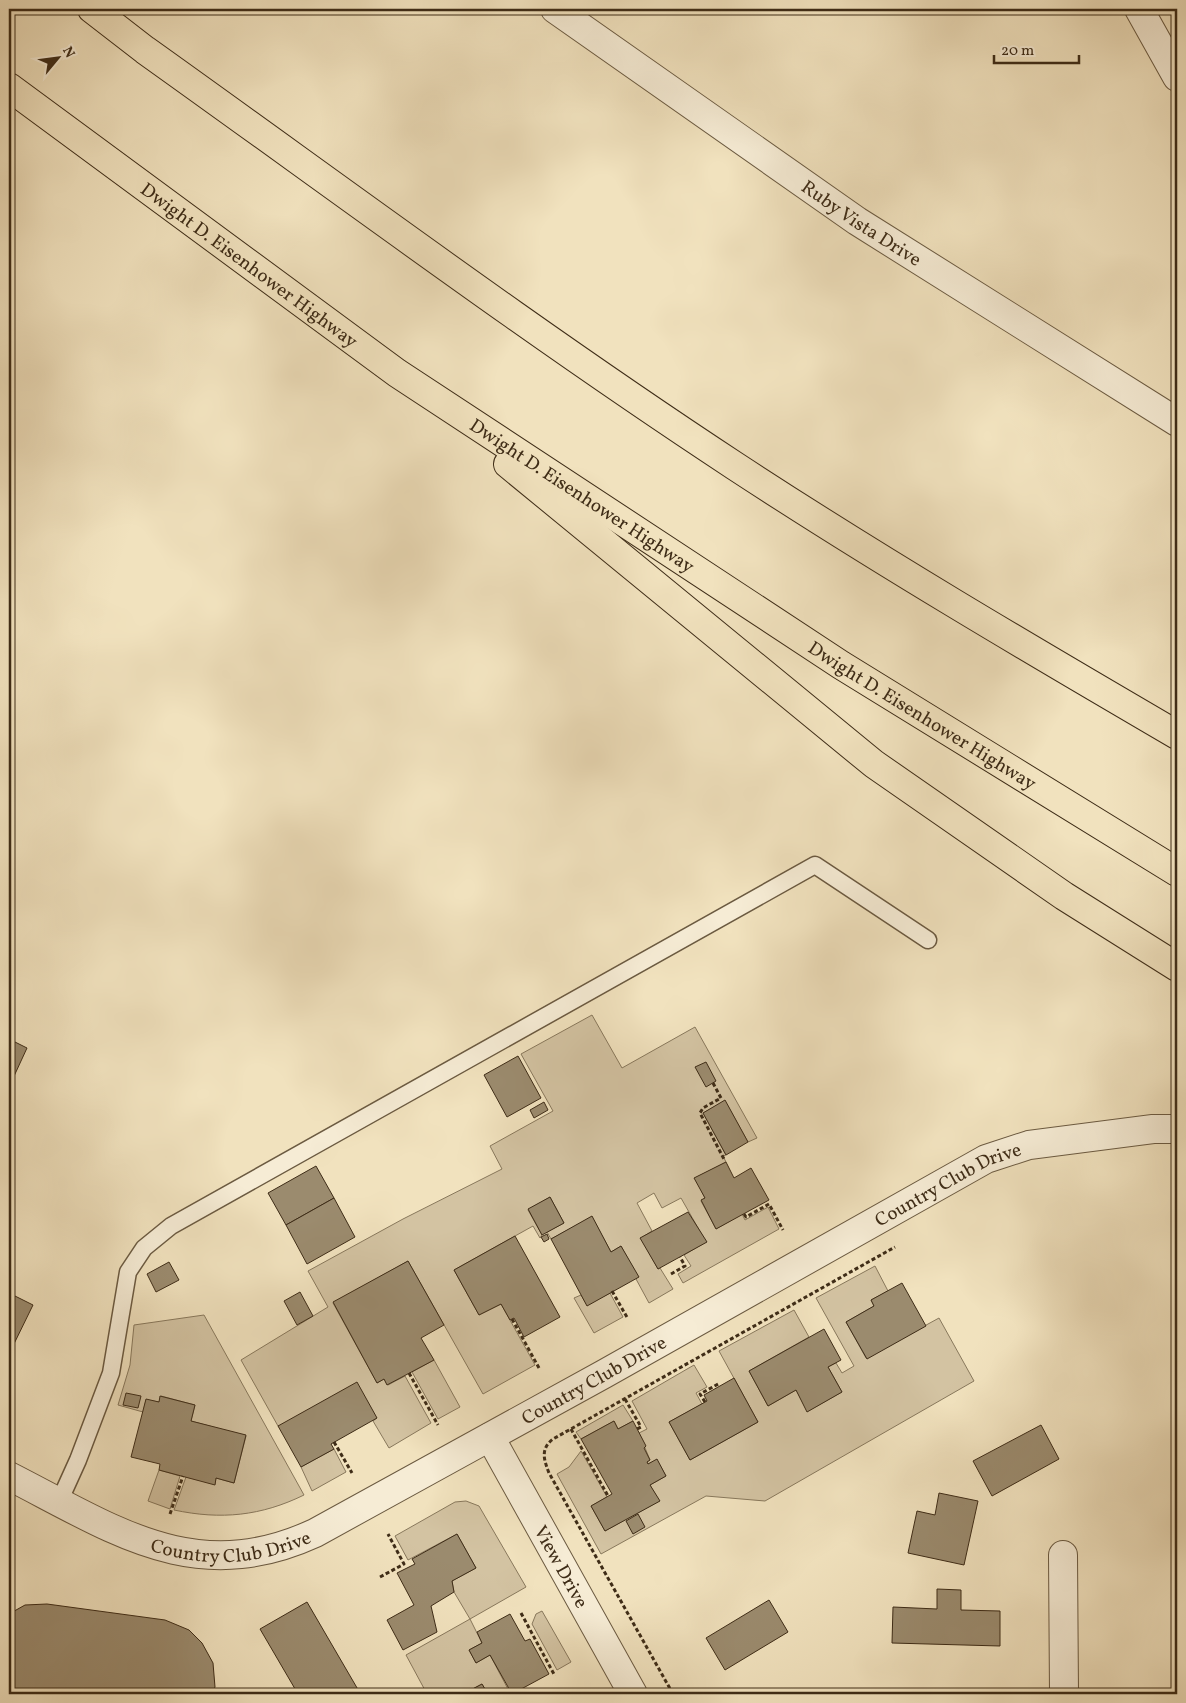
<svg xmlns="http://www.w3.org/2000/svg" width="1186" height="1703" font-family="Vollkorn,serif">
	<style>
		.green { fill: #d3c3a2; stroke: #88785c }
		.building { fill: #9b8b6e; stroke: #3e2c17 }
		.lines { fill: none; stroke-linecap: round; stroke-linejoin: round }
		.service-casing { stroke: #6b5a41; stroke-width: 19 }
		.minor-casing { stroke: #6b5a41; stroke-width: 30 }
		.tertiary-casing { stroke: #6b5a41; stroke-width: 30 }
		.motorway-casing { stroke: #3e2c17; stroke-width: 30 }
		.path { stroke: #3e2c17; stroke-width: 3; stroke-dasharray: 4 2.5; stroke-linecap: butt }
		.service { stroke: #f6ecd5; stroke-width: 16 }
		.minor { stroke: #f6ecd5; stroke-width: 28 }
		.tertiary { stroke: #f6ecd5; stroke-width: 28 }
		.motorway { stroke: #f1e2be; stroke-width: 28 }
		.labels { text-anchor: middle; stroke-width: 4.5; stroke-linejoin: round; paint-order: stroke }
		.street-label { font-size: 19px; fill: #3e2c17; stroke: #f6ecd5 }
	</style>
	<rect width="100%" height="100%" fill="#f1e2be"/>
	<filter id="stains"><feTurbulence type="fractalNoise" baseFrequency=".004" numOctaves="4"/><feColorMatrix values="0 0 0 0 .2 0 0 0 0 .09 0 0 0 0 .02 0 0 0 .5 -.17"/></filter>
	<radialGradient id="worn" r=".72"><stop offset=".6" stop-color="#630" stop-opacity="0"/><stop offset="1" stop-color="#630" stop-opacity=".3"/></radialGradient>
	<g class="green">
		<polygon points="592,1015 622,1068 695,1027 757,1138 748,1142 725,1101 703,1113 726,1155 723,1156 726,1162 695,1178 705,1198 701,1201 716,1229 742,1214 745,1220 768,1207 779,1229 683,1283 678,1274 691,1266 684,1255 706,1242 681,1198 662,1208 654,1193 637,1203 652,1231 641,1238 658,1269 660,1268 673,1289 649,1303 636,1279 638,1277 621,1246 611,1252 592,1217 551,1239 547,1232 564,1223 550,1197 528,1210 542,1235 540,1238 533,1226 454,1270 479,1315 501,1304 535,1365 483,1394 408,1261 333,1303 377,1383 384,1379 388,1385 405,1376 431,1423 389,1448 373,1421 377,1418 278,1426 241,1360 328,1307 308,1271 403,1219 502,1169 490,1146 553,1111 521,1054"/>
		<polygon points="875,1266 888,1291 871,1300 874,1306 846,1322 866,1358 939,1318 974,1381 765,1501 706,1496 601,1554 557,1474 569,1467 581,1451 607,1497 591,1506 605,1531 659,1501 650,1485 666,1476 657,1460 648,1464 647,1462 650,1460 639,1433 647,1429 632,1401 694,1365 707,1387 696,1393 702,1404 669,1422 690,1460 758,1422 719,1351 794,1310 809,1337 749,1371 768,1406 796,1390 808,1411 842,1392 828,1367 836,1363 842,1373 854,1366 816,1298"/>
		<polygon points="610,1293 623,1317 594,1333 574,1298 581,1295 587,1305"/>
		<path d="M204,1315L304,1495C261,1516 221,1520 174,1510L186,1477L215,1484L216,1478L234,1483L246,1436L191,1421L195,1405L161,1396L159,1402L146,1400L143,1412L118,1405L130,1365L134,1325Z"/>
		<polygon points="434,1360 460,1407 438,1419 412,1372"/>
		<polygon points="623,1405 633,1421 618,1429 614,1421 581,1439 576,1432"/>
		<polygon points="334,1449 346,1472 312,1491 301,1467"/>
		<polygon points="159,1470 180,1476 170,1509 148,1501"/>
		<polygon points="466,1501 479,1506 526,1587 470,1619 482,1643 469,1650 476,1663 490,1655 509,1691 486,1691 482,1684 463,1694 427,1694 406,1655 470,1619 454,1592 452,1581 476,1568 457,1534 408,1560 395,1536 455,1502"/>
		<polygon points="542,1611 571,1662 557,1670 532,1624 536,1614"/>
	</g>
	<g class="building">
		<polygon points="9,1039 27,1048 9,1087"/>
		<polygon points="518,1056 541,1098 507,1117 484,1075"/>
		<polygon points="706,1062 716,1081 706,1087 695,1067"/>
		<polygon points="725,1100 748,1142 726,1155 703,1113"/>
		<polygon points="544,1102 548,1110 534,1118 530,1110"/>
		<polygon points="726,1162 734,1178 751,1168 769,1200 716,1229 701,1200 705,1198 694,1178"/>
		<polygon points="316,1166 334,1198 286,1225 268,1193"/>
		<polygon points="550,1197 564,1223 542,1235 528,1209"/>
		<polygon points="334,1198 355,1237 307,1264 286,1225"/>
		<polygon points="688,1212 707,1242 658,1269 640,1238"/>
		<polygon points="592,1216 611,1252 621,1246 639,1277 587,1306 551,1239"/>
		<polygon points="547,1234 549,1239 544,1242 541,1237"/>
		<polygon points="515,1236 560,1317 524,1337 514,1318 510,1320 501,1304 479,1315 454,1270"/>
		<polygon points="408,1261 444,1325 421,1338 434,1360 387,1385 384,1379 377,1383 333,1302"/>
		<polygon points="169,1262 179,1280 156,1292 147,1274"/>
		<polygon points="902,1283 926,1326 867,1359 846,1322 874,1306 871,1300"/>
		<polygon points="300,1292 313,1316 297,1325 284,1301"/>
		<polygon points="9,1293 33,1305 9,1354"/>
		<polygon points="824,1329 841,1360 828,1367 842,1392 807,1412 796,1390 768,1406 749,1371"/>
		<polygon points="734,1378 758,1422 690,1460 669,1422 707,1401 704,1395"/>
		<polygon points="357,1382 377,1418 331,1444 334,1449 301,1467 278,1426"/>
		<polygon points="126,1393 141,1396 138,1408 123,1405"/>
		<polygon points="160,1396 195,1405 191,1421 246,1435 234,1483 216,1478 215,1485 159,1470 160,1464 131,1457 146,1399 159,1402"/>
		<polygon points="614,1421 618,1429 633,1421 646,1446 644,1448 650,1460 647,1462 648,1464 657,1459 666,1476 650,1485 660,1501 605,1531 591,1506 612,1494 581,1439"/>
		<polygon points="1041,1425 1059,1459 992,1496 973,1461"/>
		<polygon points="939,1493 978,1501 964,1565 908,1553 917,1511 935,1515"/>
		<polygon points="638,1514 645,1527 633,1534 626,1521"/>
		<polygon points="457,1534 476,1568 452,1581 454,1592 431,1606 437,1632 403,1650 387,1620 414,1605 397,1573 415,1564 412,1559"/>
		<polygon points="937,1589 961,1590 961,1610 1000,1611 1000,1646 892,1643 893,1607 937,1609"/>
		<polygon points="769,1600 788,1632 725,1670 706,1638"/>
		<polygon points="307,1602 360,1693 357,1694 298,1694 260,1629"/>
		<polygon points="47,1604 165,1620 189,1630 202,1643 213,1663 215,1687 212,1694 9,1694 9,1614 25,1605"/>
		<polygon points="510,1614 525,1641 530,1639 549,1674 512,1694 490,1655 476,1663 469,1650 482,1643 477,1632"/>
		<polygon points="482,1684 488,1694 463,1694"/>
	</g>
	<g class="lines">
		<defs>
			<polyline id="service" points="59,1502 78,1460 111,1373 128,1272 144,1248 171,1226 815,865 928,940"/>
			<g id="minor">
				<polyline points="1139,9 1177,77"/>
				<path id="s1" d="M490,1437L633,1694"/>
				<path id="s2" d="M9,1476C115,1530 195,1588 315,1533L604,1374L986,1159L1029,1145L1153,1129H1177"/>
				<polyline points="1063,1555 1064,1694"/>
			</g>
			<g id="tertiary">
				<path id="s3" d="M555,9L857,221L1177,422"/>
			</g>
			<g id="motorway">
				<path d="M92,9L145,50C341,190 534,334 735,466C880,561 1028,648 1177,735"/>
				<path id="s4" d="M9,87L397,373L841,665L1177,872"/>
				<polyline points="508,464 874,764 1064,896 1177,967"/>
			</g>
		</defs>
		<use href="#service" class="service-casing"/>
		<use href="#minor" class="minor-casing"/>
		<use href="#tertiary" class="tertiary-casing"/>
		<use href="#motorway" class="motorway-casing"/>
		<g class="path">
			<polyline points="713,1083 721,1098 703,1108 700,1113 725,1161"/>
			<polyline points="744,1214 746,1217 769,1204 783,1230"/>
			<polyline points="671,1274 685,1266 680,1257"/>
			<polyline points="612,1291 628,1319"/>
			<polyline points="512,1319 539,1368"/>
			<polyline points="409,1373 438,1425"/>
			<polyline points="625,1399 641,1427 637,1429"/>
			<polyline points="705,1402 700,1394 720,1383"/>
			<polyline points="571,1429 608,1496"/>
			<polyline points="334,1442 352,1473"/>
			<polyline points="170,1514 183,1476"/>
			<polyline points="380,1577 404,1564 388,1534"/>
			<polyline points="521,1613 555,1676"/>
			<path d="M673,1694L549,1473C544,1460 540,1449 553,1439L895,1247"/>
		</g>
		<use href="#service" class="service"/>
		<use href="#minor" class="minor"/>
		<use href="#tertiary" class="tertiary"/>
		<use href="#motorway" class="motorway"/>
	</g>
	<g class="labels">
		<g class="street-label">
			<text dy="7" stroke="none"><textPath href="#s3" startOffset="374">Ruby Vista Drive</textPath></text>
			<text dy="7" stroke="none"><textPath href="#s4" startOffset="299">Dwight D. Eisenhower Highway</textPath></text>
			<text dy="7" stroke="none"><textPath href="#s4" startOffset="704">Dwight D. Eisenhower Highway</textPath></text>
			<text dy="7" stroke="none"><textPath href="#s4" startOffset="1109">Dwight D. Eisenhower Highway</textPath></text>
			<text dy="7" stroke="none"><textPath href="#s2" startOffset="1049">Country Club Drive</textPath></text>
			<text dy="7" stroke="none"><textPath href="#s2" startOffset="644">Country Club Drive</textPath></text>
			<text dy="7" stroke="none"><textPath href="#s2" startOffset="239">Country Club Drive</textPath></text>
			<text dy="7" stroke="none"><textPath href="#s1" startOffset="148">View Drive</textPath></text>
		</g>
	</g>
	<rect width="1186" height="1703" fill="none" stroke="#f1e2be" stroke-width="30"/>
	<rect x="10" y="10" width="1166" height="1683" fill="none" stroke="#3e2c17" stroke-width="2.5"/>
	<rect x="15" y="15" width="1156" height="1673" fill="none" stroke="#3e2c17"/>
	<g transform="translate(58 58) rotate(61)" stroke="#f6ecd5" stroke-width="4" paint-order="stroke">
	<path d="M0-4L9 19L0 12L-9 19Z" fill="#3e2c17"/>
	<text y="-8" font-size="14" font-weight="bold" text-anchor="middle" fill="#3e2c17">N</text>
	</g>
	<path d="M994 55v8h85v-8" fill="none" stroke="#3e2c17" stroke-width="2.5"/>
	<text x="1001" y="55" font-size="15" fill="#3e2c17" stroke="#f6ecd5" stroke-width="4" paint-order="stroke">20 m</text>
	<rect width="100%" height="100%" filter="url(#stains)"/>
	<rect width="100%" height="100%" fill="url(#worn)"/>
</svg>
